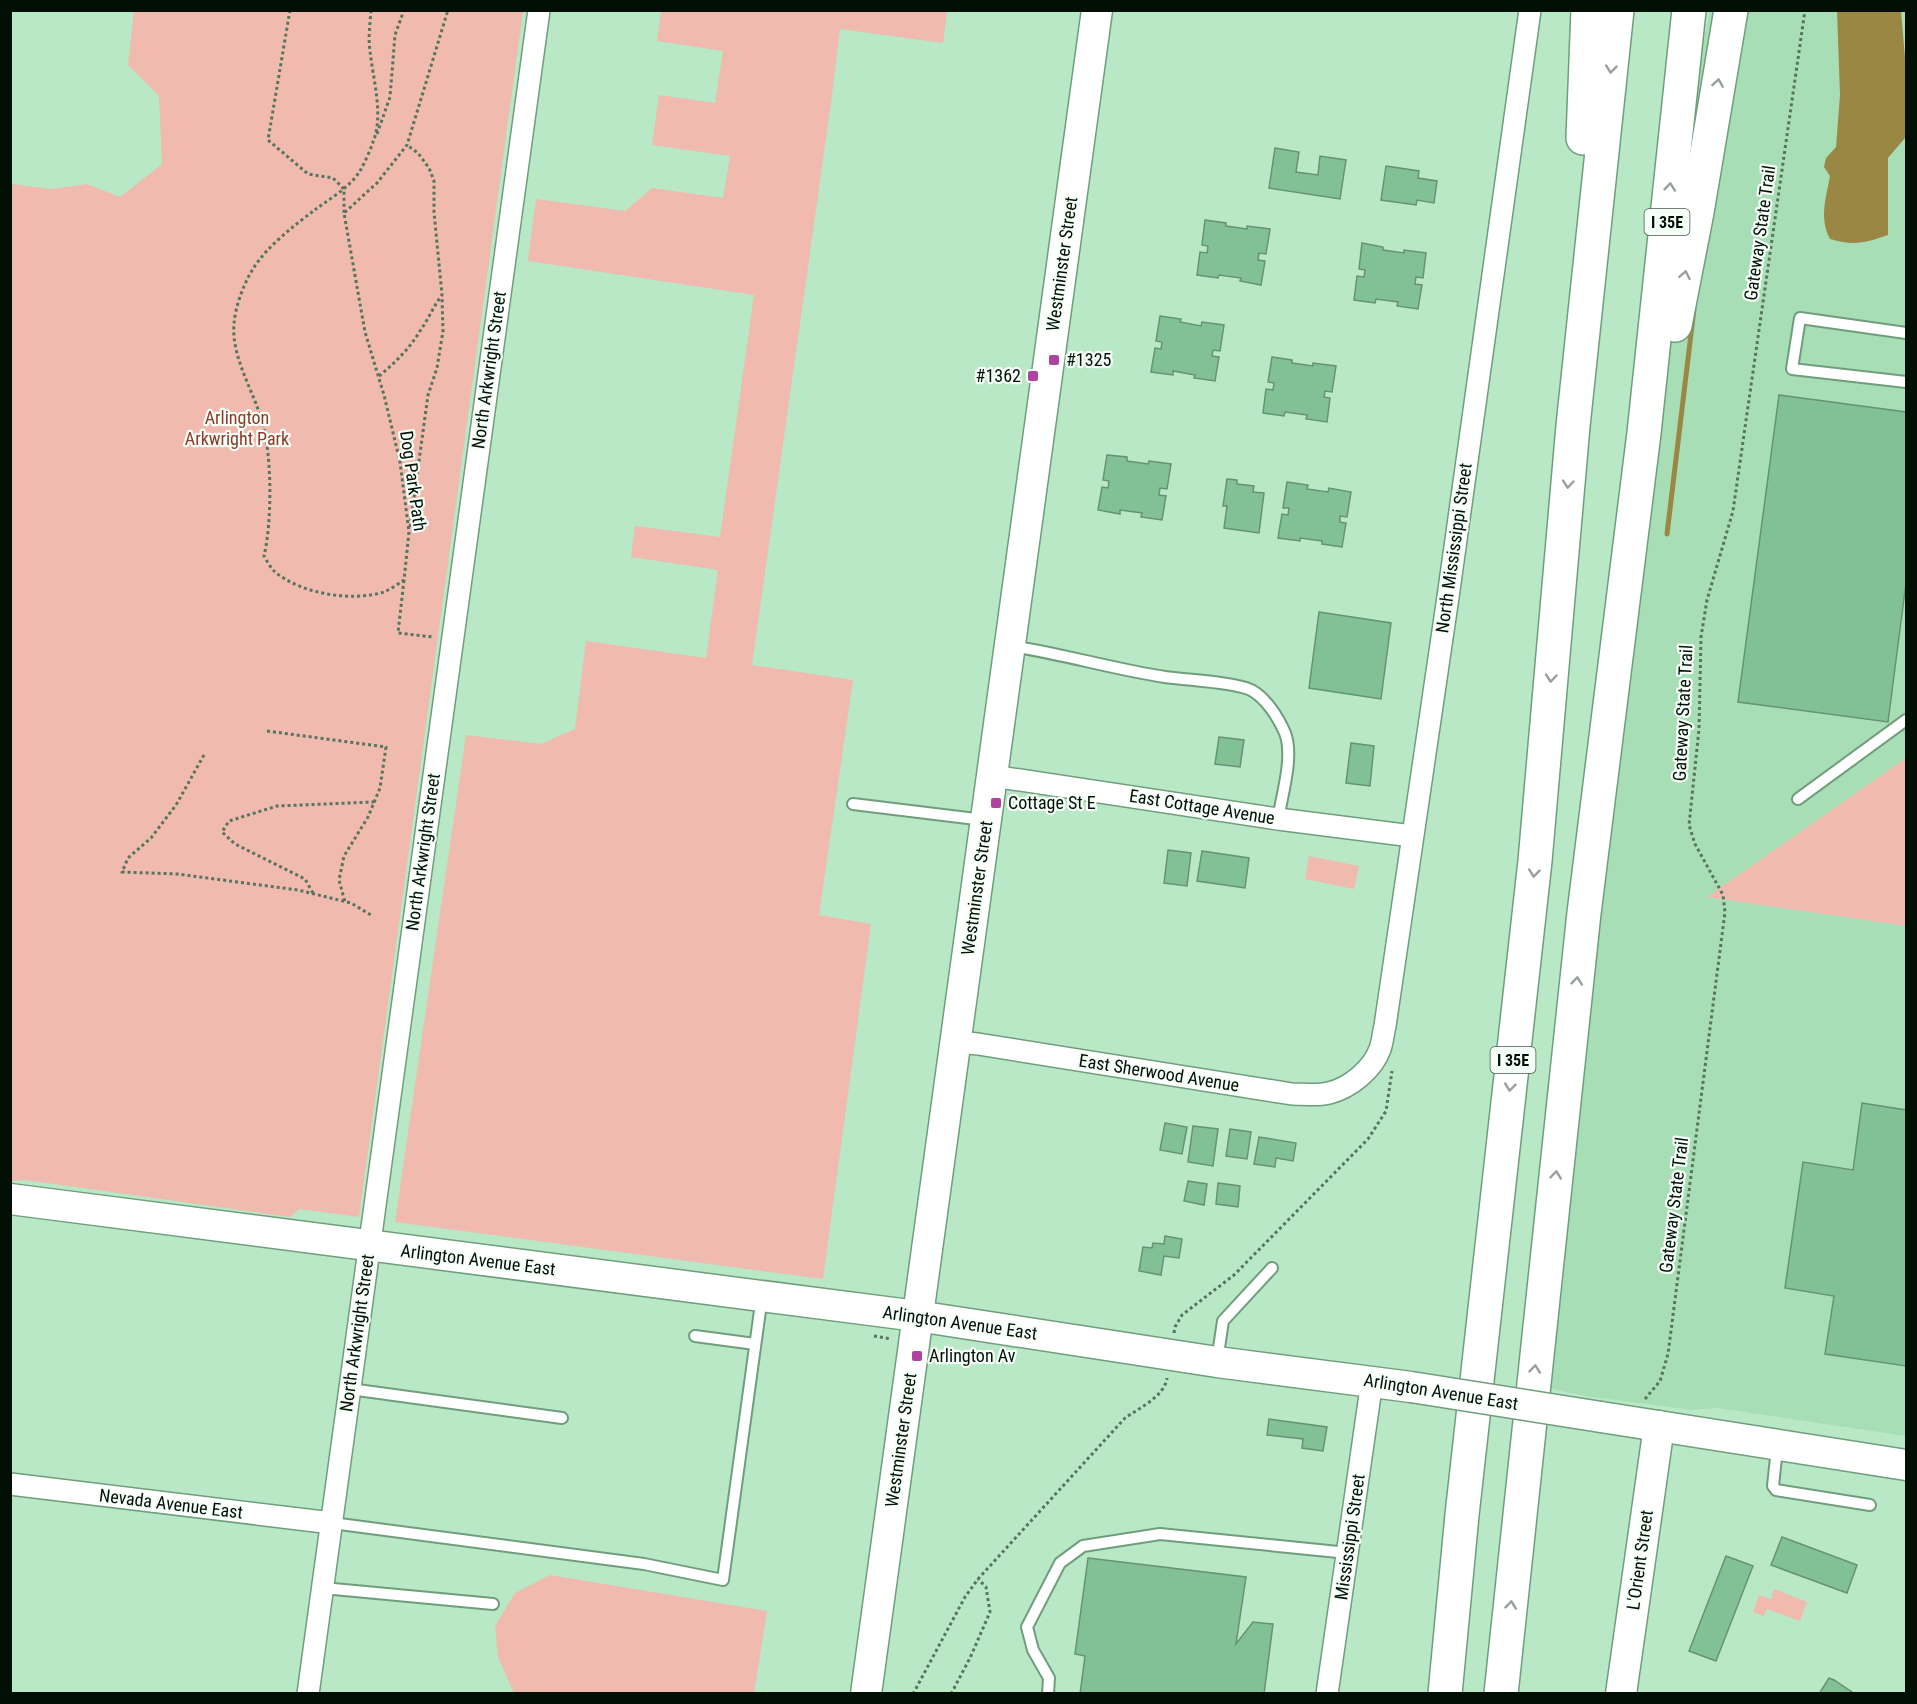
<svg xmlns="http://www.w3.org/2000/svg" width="1917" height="1704" font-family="'Roboto Condensed',sans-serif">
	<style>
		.built { fill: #a8deb6 }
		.green { fill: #f0baae }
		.water { fill: #9b8744 }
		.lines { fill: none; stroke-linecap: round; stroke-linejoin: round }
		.stream { stroke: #9b8744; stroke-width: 5 }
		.building { fill: #82c195; stroke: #659373; stroke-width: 1.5 }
		.lane-casing { stroke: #709e7d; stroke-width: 14 }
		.street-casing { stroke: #709e7d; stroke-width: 24 }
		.secondary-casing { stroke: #709e7d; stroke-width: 33 }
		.highway-casing { stroke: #709e7d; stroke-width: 36 }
		.path { stroke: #56745e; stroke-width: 3; stroke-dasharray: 3 3; stroke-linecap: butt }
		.lane { stroke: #fff; stroke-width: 10 }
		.street { stroke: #fff; stroke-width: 21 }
		.secondary { stroke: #fff; stroke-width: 30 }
		.highway { stroke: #fff; stroke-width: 33 }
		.secondary-bridge-casing { stroke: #709e7d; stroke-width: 33; stroke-linecap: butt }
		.secondary-bridge { stroke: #fff; stroke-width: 30 }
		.oneway { stroke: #999f9b }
		.poi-dot { fill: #b043a1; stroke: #f5fef7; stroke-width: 2 }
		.labels { text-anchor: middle; stroke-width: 4.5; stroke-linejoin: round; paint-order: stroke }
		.shield { fill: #f5fef7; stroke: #4a574e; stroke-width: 1.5 }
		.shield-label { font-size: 16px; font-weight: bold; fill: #010f05 }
		.street-label { font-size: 18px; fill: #010f05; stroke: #f5fef7 }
		.poi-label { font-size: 18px; fill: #010f05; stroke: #f5fef7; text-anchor: start }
		.park-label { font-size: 18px; fill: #8e3827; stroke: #f5fef7 }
	</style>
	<rect width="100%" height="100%" fill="#b8e8c5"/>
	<polygon class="built" points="1710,11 1906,11 1906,1436 1718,1408 1692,1410 1585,1396 1544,1387 1692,96"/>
	<g class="green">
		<polygon points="134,11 523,11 359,1217 299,1209 290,1217 25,1180 11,1181 11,184 52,189 87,184 120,197 162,164 159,96 128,65"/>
		<polygon points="661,11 947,11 943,43 840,29 831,103 752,665 853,680 819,915 871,924 823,1279 395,1222 466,735 541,744 575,729 586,641 706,658 718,570 631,557 635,526 720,537 754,295 528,261 536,199 625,211 652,188 723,198 730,156 652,145 659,95 715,103 723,51 657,41"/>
		<polygon points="1906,758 1906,926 1707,897"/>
		<polygon points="1309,856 1359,866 1354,889 1305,879"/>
		<polygon points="550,1575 767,1611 754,1693 514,1693 498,1657 495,1626 515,1593"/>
		<polygon points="1774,1589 1807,1602 1800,1621 1767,1609 1764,1616 1753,1612 1759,1595 1771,1599"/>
	</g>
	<path class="water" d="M1837,11H1901L1906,69V132L1905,138L1888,158V235C1865,243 1854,246 1830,239C1819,218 1826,198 1830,176L1824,167L1826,158L1836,147L1840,95Z"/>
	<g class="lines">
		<polyline class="stream" points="1667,534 1694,309"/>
	</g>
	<g class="building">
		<polygon points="1275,148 1299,152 1296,172 1318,175 1320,156 1346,160 1340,199 1269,188"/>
		<polygon points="1386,166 1419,171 1418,178 1437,181 1434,203 1417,200 1416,205 1381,200"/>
		<polygon points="1205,220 1226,223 1226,226 1247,229 1247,226 1270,229 1266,254 1259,253 1258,260 1265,261 1261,285 1240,281 1241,278 1219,275 1218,278 1197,275 1200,252 1207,253 1208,246 1202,245"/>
		<polygon points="1362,243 1383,247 1383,250 1404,253 1404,250 1426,253 1423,278 1416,277 1415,284 1422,285 1418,309 1397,306 1398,302 1376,299 1375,303 1354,300 1357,276 1364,277 1365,270 1359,269"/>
		<polygon points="1160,316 1181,319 1180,322 1201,326 1202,322 1224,325 1220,351 1213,350 1212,356 1219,357 1215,381 1194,378 1195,375 1173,371 1173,375 1151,372 1155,348 1161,349 1162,342 1156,341"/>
		<polygon points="1272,357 1292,360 1292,363 1313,366 1313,363 1336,366 1332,392 1325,391 1324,397 1330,398 1327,422 1306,419 1307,415 1285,412 1284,416 1263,413 1266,389 1273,390 1274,383 1268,382"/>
		<polygon points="1779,395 1906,412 1906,583 1888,722 1738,702"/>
		<polygon points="1107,455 1127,457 1127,461 1148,464 1149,461 1171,464 1167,489 1160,488 1159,495 1166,496 1162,520 1141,517 1142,513 1120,510 1120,514 1098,510 1102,487 1108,488 1109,481 1103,480"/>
		<polygon points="1227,479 1237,480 1237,484 1254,486 1253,492 1264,493 1259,533 1224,528 1227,506 1223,506"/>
		<polygon points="1287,482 1308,485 1307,489 1328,492 1329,488 1351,492 1347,517 1340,516 1340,522 1346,523 1342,547 1322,544 1322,541 1300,538 1300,541 1278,538 1282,514 1288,515 1289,508 1283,508"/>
		<polygon points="1319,612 1391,623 1381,699 1309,688"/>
		<polygon points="1219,737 1244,740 1240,767 1215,764"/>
		<polygon points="1351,743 1374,746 1370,786 1346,783"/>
		<polygon points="1168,850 1191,853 1187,886 1164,883"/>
		<polygon points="1202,851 1249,858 1245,888 1197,881"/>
		<polygon points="1862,1103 1906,1110 1906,1366 1825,1354 1834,1296 1785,1288 1803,1162 1853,1170"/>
		<polygon points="1165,1123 1187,1127 1182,1154 1160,1150"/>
		<polygon points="1193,1126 1218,1129 1213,1166 1188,1162"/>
		<polygon points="1230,1129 1251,1132 1247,1159 1226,1156"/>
		<polygon points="1259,1137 1296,1143 1293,1161 1276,1158 1275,1167 1254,1164"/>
		<polygon points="1188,1181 1207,1184 1204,1205 1184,1201"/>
		<polygon points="1218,1183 1240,1186 1238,1207 1216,1204"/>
		<polygon points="1165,1236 1182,1239 1179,1258 1164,1256 1161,1275 1139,1271 1143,1247 1152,1248 1153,1243 1164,1244"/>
		<polygon points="1269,1419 1327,1427 1323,1451 1302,1448 1303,1439 1267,1435"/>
		<polygon points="1782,1537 1857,1565 1847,1593 1771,1565"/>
		<polygon points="1726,1556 1753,1566 1716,1661 1689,1651"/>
		<polygon points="1088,1558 1246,1577 1236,1644 1253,1622 1273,1624 1264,1694 1080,1694 1085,1656 1075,1654"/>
		<polygon points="1829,1678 1834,1680 1855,1694 1819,1694"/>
	</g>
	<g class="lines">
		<defs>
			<g id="lane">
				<polyline points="1906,333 1800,318 1792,369 1906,382"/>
				<path d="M1011,646C1063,654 1113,669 1165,677C1185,680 1234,682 1251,690C1266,698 1278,717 1285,733C1294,756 1282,795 1278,819"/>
				<polyline points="1798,799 1906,720"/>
				<polyline points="853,804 984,820"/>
				<polyline points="695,1336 755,1344"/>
				<polyline points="1217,1361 1223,1321 1272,1268"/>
				<polyline points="350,1389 562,1418"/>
				<polyline points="1777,1448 1773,1486 1776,1490 1870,1505"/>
				<polyline points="332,1523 644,1564 723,1580 762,1296"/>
				<polyline points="323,1588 493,1604"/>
				<polyline points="1048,1694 1049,1678 1033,1650 1027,1627 1060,1563 1083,1546 1160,1534 1348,1553"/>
			</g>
			<g id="street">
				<polyline points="993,776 1278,819 1412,836"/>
				<path d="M956,1042L978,1044L1292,1094C1304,1094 1317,1096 1329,1093C1350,1088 1373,1069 1380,1049C1383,1041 1383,1033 1385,1026L1448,597L1530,10"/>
				<polyline points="10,1484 332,1523"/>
				<polyline points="308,1694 539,10"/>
				<polyline points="1327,1694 1372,1381"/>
			</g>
			<g id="secondary">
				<polyline points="10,1199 917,1316 1217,1362 1411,1387"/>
				<polyline points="1601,1417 1906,1465"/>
				<polyline points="866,1694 1097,10"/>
				<polyline points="1621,1694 1659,1426"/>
			</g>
			<g id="highway">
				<polyline points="1583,138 1588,10"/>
				<polyline points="1675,325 1697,212 1731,10"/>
				<polyline points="1445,1694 1462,1515 1535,861 1573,426 1617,10"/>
				<polyline points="1501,1694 1584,913 1644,433 1689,10"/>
			</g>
		</defs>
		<use href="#lane" class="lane-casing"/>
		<use href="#street" class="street-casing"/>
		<use href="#secondary" class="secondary-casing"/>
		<use href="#highway" class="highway-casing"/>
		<g class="path">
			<polyline points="290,10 268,140 308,174 333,178 344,189 344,213"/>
			<path d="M371,10C370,24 368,38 370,51C373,79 384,116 373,142C370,151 365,162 360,171C350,187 331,198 316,209C296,224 266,247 253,269C244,283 235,307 234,324C231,358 255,393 263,425C272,458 272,522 264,556C267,561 270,567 274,571C300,594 352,602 384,592C391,589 398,584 404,580L409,532L400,462L384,395L365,332L344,213L377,183L407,145L448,10"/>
			<polyline points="377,134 390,97 395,35 404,10"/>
			<path d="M379,376C395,363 409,349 420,331C428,320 433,307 442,295L434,212V181L429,168L418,153L407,145"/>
			<polyline points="410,527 428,395 437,368 443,331 442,297"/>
			<polyline points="404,580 398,633 433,637"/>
			<polyline points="267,731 386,747 380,788 368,817 344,856 339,880 345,902"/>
			<polyline points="204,755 176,805 151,838 128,858 122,872 177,874 298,890 351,903 371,915"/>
			<polyline points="313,893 305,879 235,844 222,832 229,821 277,806 374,802"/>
			<polyline points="1174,1333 1175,1327 1182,1315 1234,1275 1368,1139 1386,1111 1392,1071"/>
			<polyline points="874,1336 891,1339"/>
			<polyline points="1645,1399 1660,1381 1668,1354 1725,912 1723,895 1695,844 1689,825 1699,729 1701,637 1707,600 1733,511 1805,10"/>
			<path d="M913,1694L965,1597L978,1579L1125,1418C1138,1409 1165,1396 1167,1378"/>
			<polyline points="951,1694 970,1658 990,1612 986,1587 978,1579"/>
		</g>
		<use href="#lane" class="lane"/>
		<use href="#street" class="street"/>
		<use href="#secondary" class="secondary"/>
		<use href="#highway" class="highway"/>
		<defs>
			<polyline id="secondary-bridge" points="1411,1387 1601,1417"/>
		</defs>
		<use href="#secondary-bridge" class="secondary-bridge-casing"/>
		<use href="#secondary-bridge" class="secondary-bridge"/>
	</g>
	<defs><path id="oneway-chevron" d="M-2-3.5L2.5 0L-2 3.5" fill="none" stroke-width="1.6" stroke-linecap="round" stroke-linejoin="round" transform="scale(1.5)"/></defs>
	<g class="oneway">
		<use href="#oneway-chevron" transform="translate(1611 69) rotate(96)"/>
		<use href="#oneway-chevron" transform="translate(1718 83) rotate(-81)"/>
		<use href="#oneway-chevron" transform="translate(1670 187) rotate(-84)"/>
		<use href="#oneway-chevron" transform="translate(1685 275) rotate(-79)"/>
		<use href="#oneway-chevron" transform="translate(1568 484) rotate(95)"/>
		<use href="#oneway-chevron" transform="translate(1551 678) rotate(95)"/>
		<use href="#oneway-chevron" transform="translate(1534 873) rotate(96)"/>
		<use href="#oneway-chevron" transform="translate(1577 981) rotate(-84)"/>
		<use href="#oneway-chevron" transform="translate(1510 1087) rotate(96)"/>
		<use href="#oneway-chevron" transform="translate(1556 1175) rotate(-84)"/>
		<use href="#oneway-chevron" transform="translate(1535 1369) rotate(-84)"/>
		<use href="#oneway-chevron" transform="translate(1511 1605) rotate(-84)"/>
	</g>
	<g class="poi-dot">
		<rect x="1048" y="354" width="12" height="12" rx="3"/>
		<rect x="1027" y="370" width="12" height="12" rx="3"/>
		<rect x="990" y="797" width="12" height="12" rx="3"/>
		<rect x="911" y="1350" width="12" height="12" rx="3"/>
	</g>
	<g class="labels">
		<g class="shield">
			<rect x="1644.5" y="209" width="45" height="26" rx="4.5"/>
			<rect x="1490.5" y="1047" width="45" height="26" rx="4.5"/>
		</g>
		<g class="shield-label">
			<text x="1667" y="228">I 35E</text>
			<text x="1513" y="1066">I 35E</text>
		</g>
		<g class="street-label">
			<text transform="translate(1760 233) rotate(-82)" y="6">Gateway State Trail</text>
			<text transform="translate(1062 264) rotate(-82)" y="6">Westminster Street</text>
			<text transform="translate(489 370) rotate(-82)" y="6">North Arkwright Street</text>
			<text transform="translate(413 481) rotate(82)" y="6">Dog Park Path</text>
			<text transform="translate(1454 548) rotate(-82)" y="6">North Mississippi Street</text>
			<text transform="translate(1683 713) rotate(-87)" y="6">Gateway State Trail</text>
			<text transform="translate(1202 807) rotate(9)" y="6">East Cottage Avenue</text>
			<text transform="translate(423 852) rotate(-82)" y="6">North Arkwright Street</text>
			<text transform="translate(977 888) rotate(-82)" y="6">Westminster Street</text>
			<text transform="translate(1159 1073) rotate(9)" y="6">East Sherwood Avenue</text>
			<text transform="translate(1674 1205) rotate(-83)" y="6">Gateway State Trail</text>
			<text transform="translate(478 1260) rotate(7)" y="6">Arlington Avenue East</text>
			<text transform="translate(960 1323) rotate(8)" y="6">Arlington Avenue East</text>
			<text transform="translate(357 1333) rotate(-82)" y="6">North Arkwright Street</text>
			<text transform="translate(1441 1392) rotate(9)" y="6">Arlington Avenue East</text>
			<text transform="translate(901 1440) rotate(-82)" y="6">Westminster Street</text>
			<text transform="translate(171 1504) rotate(7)" y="6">Nevada Avenue East</text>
			<text transform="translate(1350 1537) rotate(-82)" y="6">Mississippi Street</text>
			<text transform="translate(1640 1560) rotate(-82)" y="6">L'Orient Street</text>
		</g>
		<g class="poi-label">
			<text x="1066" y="366">#1325</text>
			<text x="1021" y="382" text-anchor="end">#1362</text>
			<text x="1008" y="809">Cottage St E</text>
			<text x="929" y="1362">Arlington Av</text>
		</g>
		<g class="park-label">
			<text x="237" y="424">Arlington<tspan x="237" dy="21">Arkwright Park</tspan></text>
		</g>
	</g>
	<rect width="1917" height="1704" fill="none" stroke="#010f05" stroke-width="24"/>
</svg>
